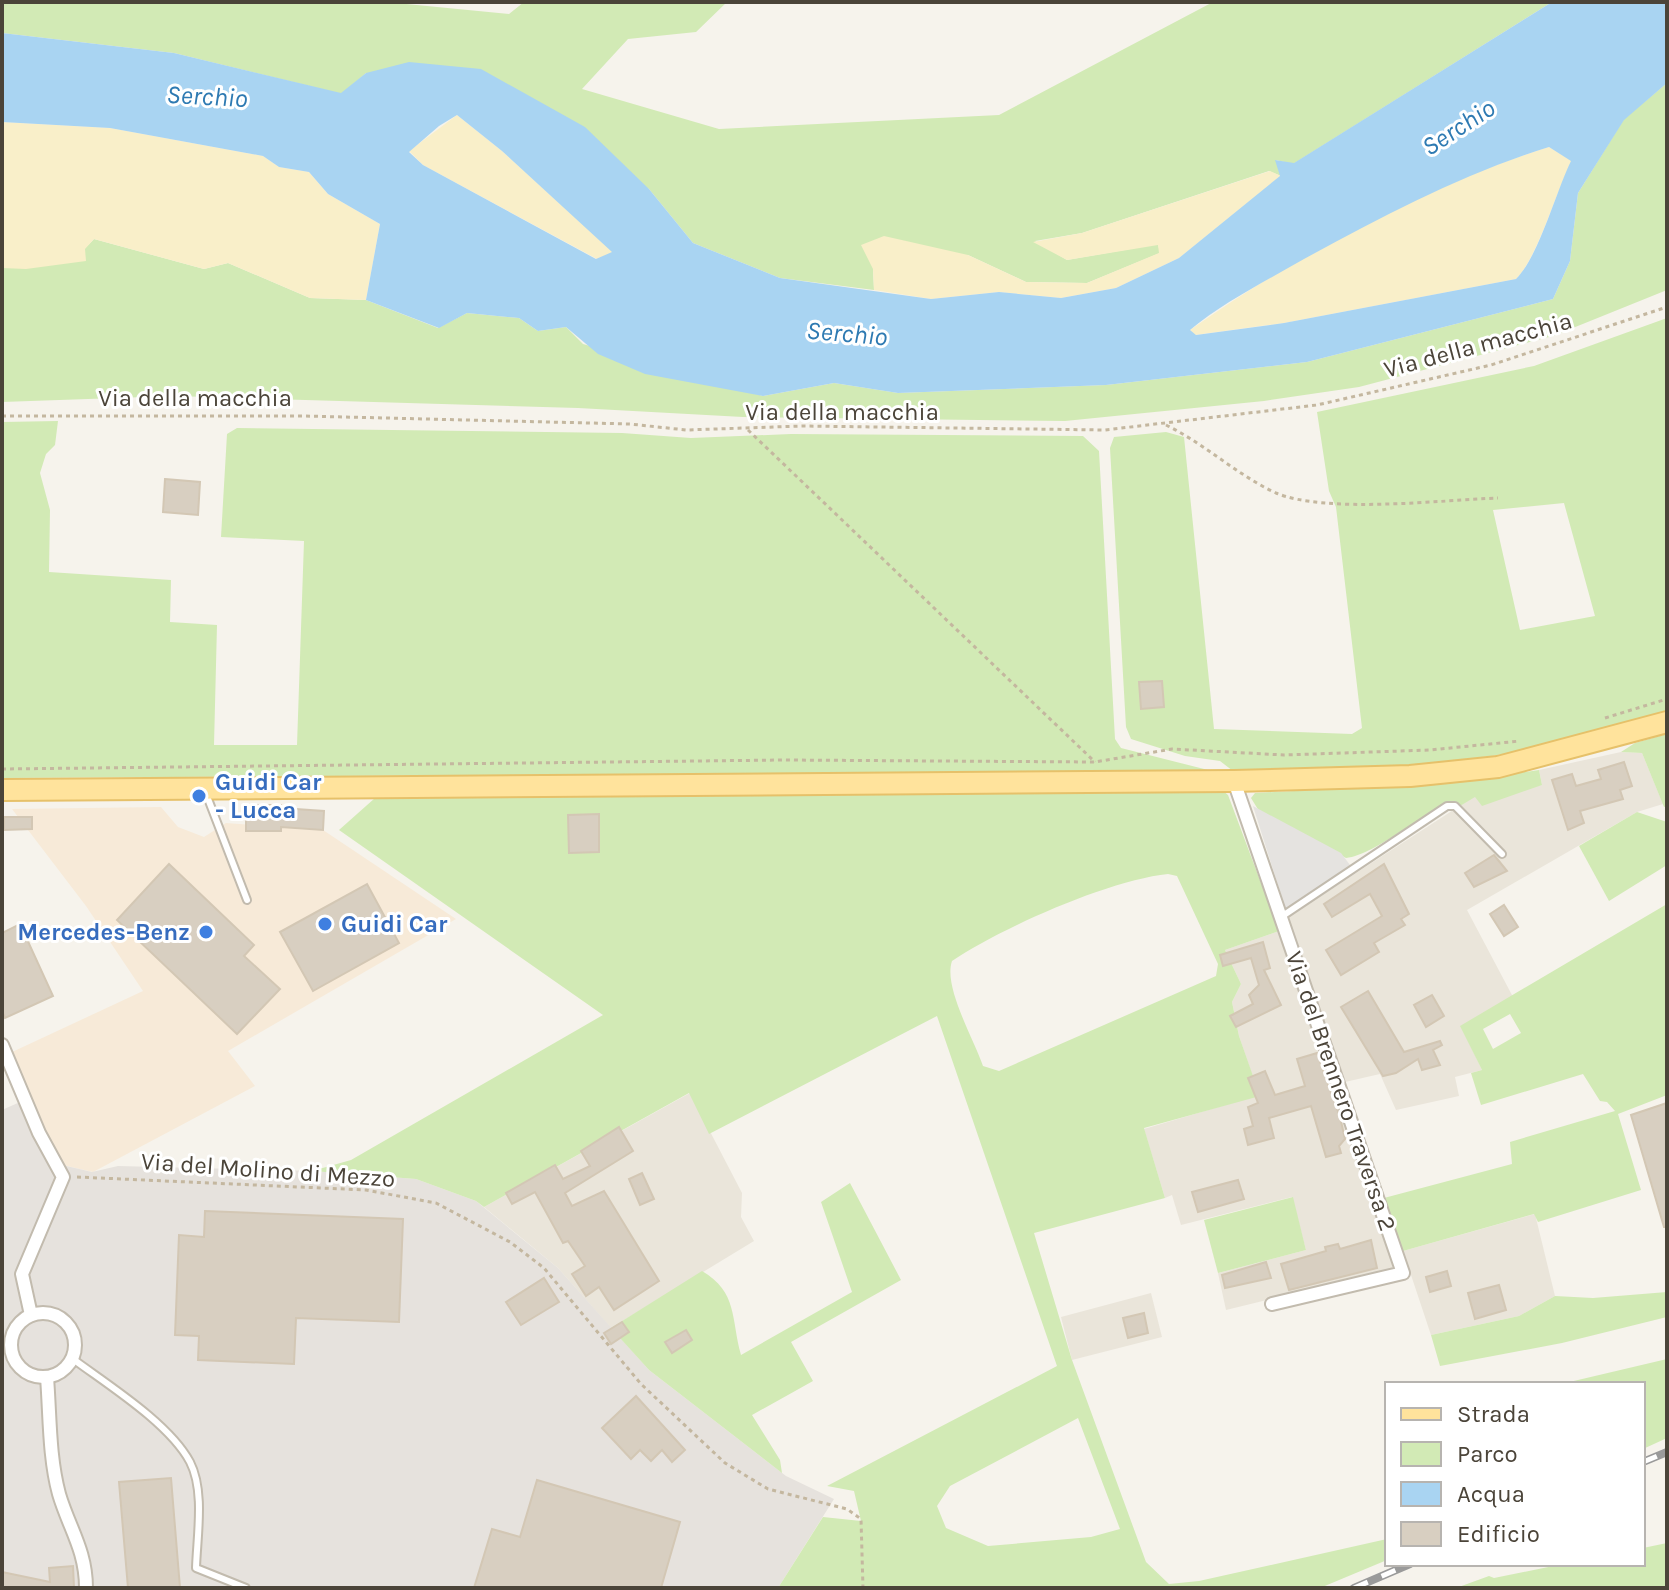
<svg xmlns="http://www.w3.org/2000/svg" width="1669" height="1590" font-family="Karla,sans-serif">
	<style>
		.residential { fill: #eae5da }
		.commercial { fill: #f7ead8 }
		.industrial { fill: #e6e2dd }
		.green { fill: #d2eab5; fill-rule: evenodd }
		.sand { fill: #f9efc9 }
		.parking { fill: #e5e3e0 }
		.water { fill: #a9d4f2; fill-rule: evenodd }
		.building { fill: #d8cfc1; stroke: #d3c7b4; stroke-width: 2 }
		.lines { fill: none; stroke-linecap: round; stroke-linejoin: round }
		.service-casing { stroke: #c2bbae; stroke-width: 10 }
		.minor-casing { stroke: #c2bbae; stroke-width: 16 }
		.primary-casing { stroke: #e6c16a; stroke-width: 24 }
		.path { stroke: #c4b79f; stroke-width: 3; stroke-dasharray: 4 4; stroke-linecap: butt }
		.service { stroke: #fff; stroke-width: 6 }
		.minor { stroke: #fff; stroke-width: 12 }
		.primary { stroke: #ffe39c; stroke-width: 20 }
		.rail-casing { stroke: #9a9a9a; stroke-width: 8 }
		.rail { stroke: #fff; stroke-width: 5; stroke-dasharray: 15; stroke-linecap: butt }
		.shop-dot { fill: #3f7fe0; stroke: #fff; stroke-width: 3 }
		.labels { text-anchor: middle; stroke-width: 6; stroke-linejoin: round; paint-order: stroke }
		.street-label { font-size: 24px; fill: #4b4439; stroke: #fff }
		.shop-label { font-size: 24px; font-weight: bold; fill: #366cbe; stroke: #fff; text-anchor: start }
		.water-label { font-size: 26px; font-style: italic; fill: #2e7ab2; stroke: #fff }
	</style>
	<rect width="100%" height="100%" fill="#f6f3ec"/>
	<g class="residential">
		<polygon points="1621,752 1642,753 1663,804 1637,812 1467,910 1513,997 1461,1026 1482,1070 1455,1077 1459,1096 1396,1110 1380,1074 1345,1082 1288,917 1475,796 1542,785 1539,770"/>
		<polygon points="1279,931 1394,1265 1392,1269 1226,1310 1218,1273 1306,1250 1292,1197 1181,1225 1172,1195 1165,1198 1144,1129 1259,1095 1239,1036 1232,1002 1241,984 1225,950"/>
		<polygon points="690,1093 742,1193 741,1217 754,1241 611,1328 558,1268 484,1207"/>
		<polygon points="1535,1214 1555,1296 1519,1316 1431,1335 1403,1251"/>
		<polygon points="1151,1293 1162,1337 1072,1360 1061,1317"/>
	</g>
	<polygon class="commercial" points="161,807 178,827 204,837 226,823 323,830 456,919 228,1051 255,1086 93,1172 58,1164 10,1053 143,991 86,906 12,809"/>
	<polygon class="industrial" points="29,1098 58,1164 92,1172 118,1166 312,1171 416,1179 476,1201 558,1268 649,1370 786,1476 834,1499 778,1588 2,1588 2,1110"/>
	<g class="green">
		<polygon points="2,2 386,2 509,14 524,2 727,2 696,32 628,39 582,89 719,129 999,115 1213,2 1552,2 1293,164 1276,160 1281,176 1269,171 1082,233 1035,241 1067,260 1158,244 1160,253 1087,283 1026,282 968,255 873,269 874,290 780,278 693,243 649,189 366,73 342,94 174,53 2,33"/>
		<path d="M1667,83V290L1553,336L1359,387L1264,401L1065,421L743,417L578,408L174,396L2,402V268C30,269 75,262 94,239L204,269L228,263L310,298L366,300L438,328L467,313L519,318L538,331L566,327L583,344L763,396L834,383L898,393L1106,385L1307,362L1553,299L1570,261L1578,193L1624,119Z"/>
		<path d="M1667,318V713L1547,746L1492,756L1402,766L1233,771L1220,761L1185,756L1131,739L1126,727L1110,448L1114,437L1166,432L1184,437L1214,729L1352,734L1362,728L1336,507L1329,491L1317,412L1534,366ZM1564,503L1595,616L1520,630L1493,510Z"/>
		<polygon points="58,421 55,445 46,454 40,473 50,510 49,572 171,580 170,622 217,625 214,745 297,745 304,541 221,537 227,434 237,428 622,433 691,438 791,434 1083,436 1099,451 1115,739 1121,748 1212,771 2,778 2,422"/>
		<polygon points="1667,734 1667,806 1664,807 1642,753 1621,752 1635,743"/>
		<path d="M1539,770L1542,785L1482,806L1475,797L1460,806C1437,797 1380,855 1346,858L1259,811L1251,798L1255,793L1448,783Z"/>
		<path d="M1222,790L1228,795L1279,931L1225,950L1241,984L1232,1002L1239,1036L1260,1096L1144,1128L1165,1198L1034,1233L1072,1360L1146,1562L1169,1584L1199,1581L1387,1539V1560L1320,1588H778L823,1517L861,1521L854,1491L827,1486L1057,1366L937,1016L709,1134L689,1093L484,1207L476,1201L416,1179L312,1171L351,1160L603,1015L339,830L375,798ZM1168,874L1177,876L1218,964L1216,976L999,1071L983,1066C974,1039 943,987 952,961C1001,928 1109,880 1168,874ZM1078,1418L1120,1529L1091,1537L988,1546L946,1528L937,1506L950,1486Z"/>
		<polygon points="1637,812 1667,822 1667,865 1609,901 1579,846"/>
		<path d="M1667,904V1095L1618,1114L1641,1190L1538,1222L1534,1214L1403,1251L1384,1198L1512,1164L1510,1142L1615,1111L1607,1102L1600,1101L1583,1074L1481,1105L1471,1073L1482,1070L1460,1026ZM1510,1014L1521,1033L1493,1049L1483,1029Z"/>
		<path d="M850,1183L901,1280L791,1342L813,1381L752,1415L780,1460L782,1473L649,1370L611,1328L702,1271C738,1292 731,1319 741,1355L852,1292L821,1202Z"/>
		<polygon points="1293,1197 1306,1250 1218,1273 1204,1220"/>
		<polygon points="1667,1292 1667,1317 1562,1343 1440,1366 1431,1335 1519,1316 1555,1296 1593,1298"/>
		<polygon points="1667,1359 1667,1438 1643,1449 1643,1384 1561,1384"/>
		<polygon points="1667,1543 1667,1588 1456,1588 1489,1576 1494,1578 1563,1564 1643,1564 1643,1548"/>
	</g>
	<g class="sand">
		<polygon points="457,115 502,151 613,252 597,259 423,165 409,151"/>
		<polygon points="2,122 110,128 263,156 279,167 309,172 328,194 380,224 366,300 310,298 228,263 204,269 94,239 85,249 86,261 26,269 2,268"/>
		<path d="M1549,147L1572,161C1555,193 1539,255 1516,279L1284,323L1195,335L1190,330C1299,254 1422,187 1549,147Z"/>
		<polygon points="1270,171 1281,176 1179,258 1116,288 1061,298 999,292 931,299 874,290 873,269 861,245 884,236 968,255 1026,282 1087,283 1159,253 1158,245 1067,260 1033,242 1082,233"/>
	</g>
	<polygon class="parking" points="1253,806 1341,853 1356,873 1288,917"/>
	<path class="water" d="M1552,2H1667V83L1624,120L1578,193L1570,261L1553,299L1307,362L1106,385L898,393L834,383L763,396L645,374L598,354L566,327L538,331L519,318L467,313L439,328L366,300L380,224L328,194L309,172L279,167L263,156L110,128L2,122V33L174,53L341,93L366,73L409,62L481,69L585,127L649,189L693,243L780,278L931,299L999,292L1061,298L1116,288L1179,258L1280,176L1275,160L1294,163ZM457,115L502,151L612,252L596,259L423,165L409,152L439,126ZM1549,147L1571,161C1555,194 1539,256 1516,279L1284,323L1196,335L1190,330C1224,302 1266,281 1304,259C1383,216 1463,174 1549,147Z"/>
	<g class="building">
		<polygon points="165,479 200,482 198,515 163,512"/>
		<polygon points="1162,681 1164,707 1141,709 1139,682"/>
		<polygon points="1624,762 1632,786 1620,790 1623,799 1580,811 1584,823 1568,830 1552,780 1572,774 1576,786 1601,779 1598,770"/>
		<polygon points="246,805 281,805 281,808 324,811 323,830 281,827 281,831 246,831"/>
		<polygon points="599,814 599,852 569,853 568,815"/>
		<polygon points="4,817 32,817 32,829 4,830"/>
		<polygon points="1494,855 1507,871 1474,887 1465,873"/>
		<polygon points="169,864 254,945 244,956 280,989 237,1034 117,920"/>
		<polygon points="1384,864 1409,914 1401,919 1405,925 1374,943 1379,952 1341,975 1326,950 1382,916 1370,894 1332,917 1324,904"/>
		<polygon points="367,884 399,943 313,991 280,932"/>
		<polygon points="1504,905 1518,927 1504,936 1490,914"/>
		<polygon points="20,924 53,996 5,1018 2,1011 2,933"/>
		<polygon points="1263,942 1270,968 1264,970 1281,1005 1236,1027 1230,1016 1253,1004 1249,995 1259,985 1251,958 1223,966 1220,955"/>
		<polygon points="1368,991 1404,1052 1440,1041 1442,1045 1433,1050 1440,1065 1422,1070 1418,1059 1396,1073 1383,1076 1341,1007"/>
		<polygon points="1432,995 1444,1016 1426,1027 1414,1005"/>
		<polygon points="1317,1053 1340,1117 1345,1139 1339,1146 1341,1153 1326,1157 1311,1106 1269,1118 1274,1138 1248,1145 1244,1129 1253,1126 1248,1107 1258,1103 1248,1078 1265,1071 1275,1095 1305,1086 1297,1059"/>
		<polygon points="1667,1103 1667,1227 1664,1227 1631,1115"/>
		<polygon points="619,1127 633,1151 565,1193 572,1206 604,1191 659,1281 614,1310 599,1287 586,1296 572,1274 585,1266 568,1241 563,1243 535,1192 512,1204 506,1193 555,1165 563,1179 590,1166 581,1151"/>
		<polygon points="642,1173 654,1199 640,1205 629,1179"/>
		<polygon points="1238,1180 1244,1199 1198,1212 1192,1192"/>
		<polygon points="205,1211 403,1219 399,1322 296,1318 294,1364 198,1360 199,1336 175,1335 179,1235 204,1237"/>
		<polygon points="1371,1240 1377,1268 1289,1290 1281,1264 1326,1251 1325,1247 1338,1244 1340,1249"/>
		<polygon points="1266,1262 1271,1278 1225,1288 1222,1275"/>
		<polygon points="1447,1271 1451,1286 1430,1292 1426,1277"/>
		<polygon points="544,1278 559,1302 521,1325 506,1302"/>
		<polygon points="1499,1285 1506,1310 1475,1319 1468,1293"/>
		<polygon points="1144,1313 1148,1333 1128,1338 1123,1318"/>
		<polygon points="622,1322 629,1332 611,1344 604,1333"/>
		<polygon points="686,1330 692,1340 672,1353 665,1342"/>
		<polygon points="636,1396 685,1450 672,1462 662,1450 651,1461 640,1450 631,1459 602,1428"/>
		<polygon points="171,1478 180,1588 128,1588 119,1482"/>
		<polygon points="537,1480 680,1522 661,1588 474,1588 492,1529 520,1537"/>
		<polygon points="73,1566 74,1588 2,1588 2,1572 50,1582 49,1568"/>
	</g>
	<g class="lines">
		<defs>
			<g id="service">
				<polyline points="205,791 247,900"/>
				<polyline points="1281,917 1447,806 1455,806 1502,854"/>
				<path d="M73,1359C108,1385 169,1423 190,1462C205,1491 197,1536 196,1568L246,1588"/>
			</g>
			<g id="minor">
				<polyline points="1234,781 1403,1273 1272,1304"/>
				<polyline points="2,1045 39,1133 63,1177 22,1274 31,1315"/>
				<circle cx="43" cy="1345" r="32"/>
				<path d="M47,1377C50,1416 49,1457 59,1494C69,1528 86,1550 86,1588"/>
			</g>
			<polyline id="primary" points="2,790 1234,781 1410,776 1498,767 1667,722"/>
		</defs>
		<use href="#service" class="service-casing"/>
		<use href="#minor" class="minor-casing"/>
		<use href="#primary" class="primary-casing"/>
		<g class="path">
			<polyline points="2,416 304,416 630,424 686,430 803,426 1105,430 1317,405 1491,365 1667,307"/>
			<path d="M1166,425C1205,444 1237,475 1276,493C1325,514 1443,500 1498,498"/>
			<polyline points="748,430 1095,762"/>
			<polyline points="1605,718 1667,699"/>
			<polyline points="2,769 784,760 1095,762 1172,749 1284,755 1430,750 1520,741"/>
			<polyline points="77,1177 366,1190 436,1203 510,1242 544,1268 641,1384 725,1463 768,1489 847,1509 861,1519 863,1588"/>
		</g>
		<use href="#service" class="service"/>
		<use href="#minor" class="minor"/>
		<use href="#primary" class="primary"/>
		<defs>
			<g id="rail">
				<polyline points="1643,1462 1667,1452"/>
				<polyline points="1354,1588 1410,1564"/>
			</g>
		</defs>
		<use href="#rail" class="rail-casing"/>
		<use href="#rail" class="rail"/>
	</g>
	<g class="shop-dot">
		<circle cx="199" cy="796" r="8"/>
		<circle cx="325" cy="924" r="8"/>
		<circle cx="206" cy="932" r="8"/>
	</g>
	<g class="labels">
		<g class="street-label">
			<text transform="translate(1478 345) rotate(-15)" y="8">Via della macchia</text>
			<text x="195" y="406">Via della macchia</text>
			<text x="842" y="420">Via della macchia</text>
			<text transform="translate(1341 1091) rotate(71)" y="8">Via del Brennero Traversa 2</text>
			<text transform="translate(268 1170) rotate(4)" y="8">Via del Molino di Mezzo</text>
		</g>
		<g class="shop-label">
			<text x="215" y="790">Guidi Car<tspan x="215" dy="28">- Lucca</tspan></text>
			<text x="341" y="932">Guidi Car</text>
			<text x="190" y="940" text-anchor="end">Mercedes-Benz</text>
		</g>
		<g class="water-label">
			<text transform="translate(207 96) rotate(3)" y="9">Serchio</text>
			<text transform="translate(1458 127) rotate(-33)" y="9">Serchio</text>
			<text transform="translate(847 333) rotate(5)" y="9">Serchio</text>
		</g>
	</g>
	<rect width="1669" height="1590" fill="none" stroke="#4b4439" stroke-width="8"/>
	<rect x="1385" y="1382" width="260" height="184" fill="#ffffff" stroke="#b7b4b0" stroke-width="2"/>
	<rect x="1401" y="1408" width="40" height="12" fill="#ffe39c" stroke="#b7b4b0" stroke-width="2"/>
	<text x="1457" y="1422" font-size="24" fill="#4b4439">Strada</text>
	<rect x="1401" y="1442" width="40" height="24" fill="#d2eab5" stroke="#b7b4b0" stroke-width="2"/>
	<text x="1457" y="1462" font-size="24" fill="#4b4439">Parco</text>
	<rect x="1401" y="1482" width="40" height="24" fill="#a9d4f2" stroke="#b7b4b0" stroke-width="2"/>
	<text x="1457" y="1502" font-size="24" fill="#4b4439">Acqua</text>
	<rect x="1401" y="1522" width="40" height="24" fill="#d8cfc1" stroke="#b7b4b0" stroke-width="2"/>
	<text x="1457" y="1542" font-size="24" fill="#4b4439">Edificio</text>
</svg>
